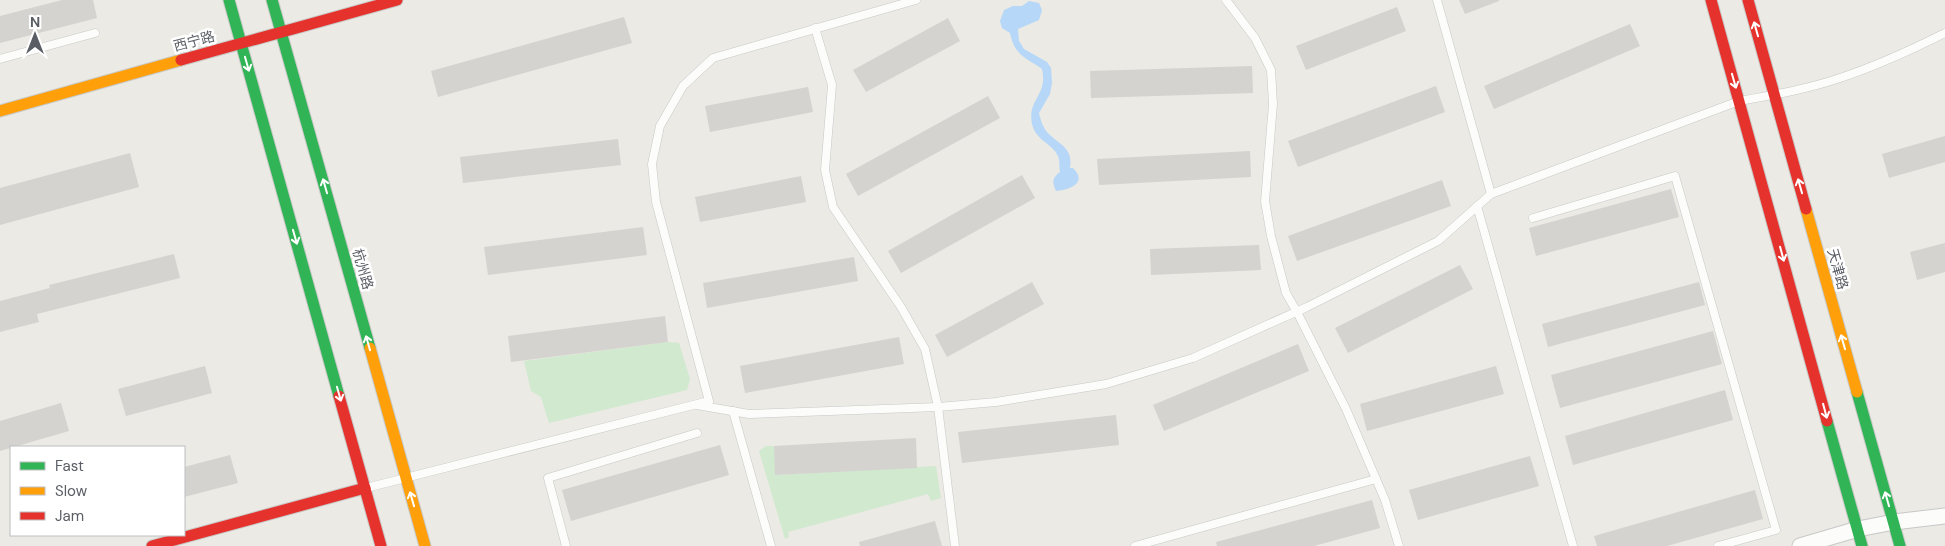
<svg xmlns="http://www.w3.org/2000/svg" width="1945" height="546" font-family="'DM Sans','Noto Sans SC',sans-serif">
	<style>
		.green { fill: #d0e9cf }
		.water { fill: #b6d7f7 }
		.building { fill: #d4d3cf }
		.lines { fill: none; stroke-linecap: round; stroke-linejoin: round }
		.lane-casing { stroke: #c7c8c7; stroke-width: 9 }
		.street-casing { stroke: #c7c8c7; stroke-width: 17 }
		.fast-casing { stroke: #c8c9c8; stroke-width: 13 }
		.slow-casing { stroke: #c8c9c8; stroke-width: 13 }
		.jam-casing { stroke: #c8c9c8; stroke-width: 13 }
		.lane { stroke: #fcfcfb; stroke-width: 8 }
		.street { stroke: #fcfcfb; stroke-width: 15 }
		.fast { stroke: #30b455; stroke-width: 11 }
		.slow { stroke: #ff9f0a; stroke-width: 11 }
		.jam { stroke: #e5322d; stroke-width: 11 }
		.oneway { stroke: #fff }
		.labels { text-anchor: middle; stroke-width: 5; stroke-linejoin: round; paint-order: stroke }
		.street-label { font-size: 14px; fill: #595d64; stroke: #fff }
	</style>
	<rect width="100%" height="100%" fill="#ebeae4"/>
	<g class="green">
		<polygon points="668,342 679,343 690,379 687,390 549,423 541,397 531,391 524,361"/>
		<polygon points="766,446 774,446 776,475 936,466 941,498 931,501 928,494 788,532 789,537 785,539 759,451"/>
	</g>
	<path class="water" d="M1029,1L1039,3L1042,10L1039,20L1018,29L1019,41L1024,49L1047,62L1051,68L1052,83L1050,94L1039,113C1041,121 1043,129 1050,135C1062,146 1073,149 1070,168H1073C1088,183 1070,190 1056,191C1052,182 1052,178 1060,172C1059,167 1060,160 1058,156C1052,143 1036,141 1032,124C1027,99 1048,96 1042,69C1025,57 1015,56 1010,33L1002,28L1000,21L1004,10L1013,6H1022Z"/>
	<g class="building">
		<polygon points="62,0 93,0 97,18 0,43 0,16"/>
		<polygon points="1459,0 1499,0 1499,1 1465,14"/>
		<polygon points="1397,7 1406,31 1306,70 1296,46"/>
		<polygon points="624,17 632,43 438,97 431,71"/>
		<polygon points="948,18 960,41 866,92 853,70"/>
		<polygon points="1630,24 1640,46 1494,109 1484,86"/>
		<polygon points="1252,66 1253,93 1091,98 1090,71"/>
		<polygon points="1436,86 1445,112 1298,167 1288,141"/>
		<polygon points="808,87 813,112 710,132 705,106"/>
		<polygon points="988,96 1000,118 858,196 846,174"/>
		<polygon points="1945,136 1945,162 1889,178 1882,154"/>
		<polygon points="618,139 621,165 463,183 460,157"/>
		<polygon points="1250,151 1251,177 1099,185 1097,159"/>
		<polygon points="130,153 139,187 0,225 0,188"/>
		<polygon points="1022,175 1035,198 901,273 888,251"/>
		<polygon points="801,176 806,202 700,222 695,197"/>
		<polygon points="1442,180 1451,206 1297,261 1288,236"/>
		<polygon points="1671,189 1679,217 1536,256 1529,228"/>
		<polygon points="643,227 647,255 488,275 484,247"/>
		<polygon points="1945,243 1945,272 1917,280 1910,252"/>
		<polygon points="1259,245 1261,270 1151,275 1150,249"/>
		<polygon points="174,254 180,278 37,314 39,322 0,332 0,301 50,288 49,285"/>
		<polygon points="854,257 858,281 707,308 703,283"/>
		<polygon points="1460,265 1473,289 1348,353 1335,328"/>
		<polygon points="1032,282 1044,304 947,357 935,335"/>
		<polygon points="1699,282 1705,305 1548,347 1542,324"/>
		<polygon points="665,316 668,342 511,362 508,336"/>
		<polygon points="1713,331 1722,364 1560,408 1551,375"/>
		<polygon points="899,337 904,364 745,393 740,366"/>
		<polygon points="1298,344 1309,371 1164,431 1153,405"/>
		<polygon points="205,366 212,393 126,416 118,389"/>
		<polygon points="1496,366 1504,394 1367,431 1360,404"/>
		<polygon points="1725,390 1733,420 1573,465 1565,436"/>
		<polygon points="61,403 69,431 0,451 0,421"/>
		<polygon points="1116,415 1119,445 962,463 958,432"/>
		<polygon points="916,438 917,468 775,475 774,446"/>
		<polygon points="720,445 729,475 571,521 562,490"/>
		<polygon points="230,455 238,483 184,497 184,467"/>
		<polygon points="1530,456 1539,486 1418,520 1409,490"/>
		<polygon points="1755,490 1763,519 1667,546 1597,546 1594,536"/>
		<polygon points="1372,500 1380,528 1314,546 1217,546 1216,542"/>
		<polygon points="935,521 942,546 860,546 859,542"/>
	</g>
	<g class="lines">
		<defs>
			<g id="lane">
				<polyline points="1226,0 1255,38 1271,70 1273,104 1265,201 1271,236 1286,293 1297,312 1346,409 1385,500 1399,546"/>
				<polyline points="1437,0 1491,194"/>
				<polyline points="815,28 832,85 825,170 833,207 901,307 925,349 938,407 955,546"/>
				<polyline points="0,59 95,33"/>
				<polyline points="1477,206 1573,546"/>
				<polyline points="1533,218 1675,176 1776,530 1718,546"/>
				<path d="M697,405L749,414L938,407L996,402L1106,384L1193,358L1307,307L1438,241L1491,194L1739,101C1773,95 1808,89 1840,78C1876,66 1911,50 1945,33"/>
				<polyline points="733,411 771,546"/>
				<polyline points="366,488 709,401 656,202 652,164 660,126 683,86 713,58 916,0"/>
				<polyline points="566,546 548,478 697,433"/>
				<polyline points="1135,546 1376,479"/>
			</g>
			<polyline id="street" points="1800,546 1858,529 1894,522 1945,516"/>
			<g id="fast">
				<polyline points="229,0 339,396"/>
				<polyline points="272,0 370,348"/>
				<polyline points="1857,392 1900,546"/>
				<polyline points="1827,421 1862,546"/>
			</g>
			<g id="slow">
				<polyline points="0,111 181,60"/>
				<polyline points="1806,209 1857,392"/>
				<polyline points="370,348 425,546"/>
			</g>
			<g id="jam">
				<polyline points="1711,0 1827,421"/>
				<polyline points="1748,0 1806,209"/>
				<polyline points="181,60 397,0"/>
				<polyline points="339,396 381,546"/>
				<polyline points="152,546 365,488"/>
			</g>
		</defs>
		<use href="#lane" class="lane-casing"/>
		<use href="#street" class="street-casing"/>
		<use href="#fast" class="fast-casing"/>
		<use href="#slow" class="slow-casing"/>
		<use href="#jam" class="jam-casing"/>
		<use href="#lane" class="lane"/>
		<use href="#street" class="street"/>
		<use href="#fast" class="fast"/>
		<use href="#slow" class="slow"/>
		<use href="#jam" class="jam"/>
	</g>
	<defs><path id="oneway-shaft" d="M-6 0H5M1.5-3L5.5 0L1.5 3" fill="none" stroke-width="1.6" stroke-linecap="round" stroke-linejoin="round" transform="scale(1.25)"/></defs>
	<g class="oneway">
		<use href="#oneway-shaft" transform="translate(1756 29) rotate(-106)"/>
		<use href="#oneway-shaft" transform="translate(247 64) rotate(74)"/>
		<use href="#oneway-shaft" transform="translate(1734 81) rotate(74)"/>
		<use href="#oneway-shaft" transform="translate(325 186) rotate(-106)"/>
		<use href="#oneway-shaft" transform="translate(1800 186) rotate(-106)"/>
		<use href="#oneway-shaft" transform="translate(295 237) rotate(74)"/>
		<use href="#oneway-shaft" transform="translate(1782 254) rotate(75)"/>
		<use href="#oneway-shaft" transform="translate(1843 342) rotate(-106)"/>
		<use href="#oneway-shaft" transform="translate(368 343) rotate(-106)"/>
		<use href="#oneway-shaft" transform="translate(339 394) rotate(74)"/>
		<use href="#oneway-shaft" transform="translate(1825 411) rotate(75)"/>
		<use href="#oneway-shaft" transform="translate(412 499) rotate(-106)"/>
		<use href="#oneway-shaft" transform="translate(1887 499) rotate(-106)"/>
	</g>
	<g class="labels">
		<g class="street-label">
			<text transform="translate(194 41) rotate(-15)" y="5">西宁路</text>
			<text transform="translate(363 269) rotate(74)" y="5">杭州路</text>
			<text transform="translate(1838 269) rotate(74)" y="5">天津路</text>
		</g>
	</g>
	<rect x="10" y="446" width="175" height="90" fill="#ffffff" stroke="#bdbec1"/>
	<rect x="20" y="462" width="25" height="8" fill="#30b455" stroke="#bdbec1"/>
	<text x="55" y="471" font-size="15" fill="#595d64">Fast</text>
	<rect x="20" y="487" width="25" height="8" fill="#ff9f0a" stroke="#bdbec1"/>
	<text x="55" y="496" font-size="15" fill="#595d64">Slow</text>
	<rect x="20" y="512" width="25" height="8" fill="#e5322d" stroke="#bdbec1"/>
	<text x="55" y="521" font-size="15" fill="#595d64">Jam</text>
	<g transform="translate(35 35)" stroke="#ffffff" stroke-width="4" paint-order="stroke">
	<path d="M0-4L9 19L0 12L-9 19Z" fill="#595d64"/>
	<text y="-8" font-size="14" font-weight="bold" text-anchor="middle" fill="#595d64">N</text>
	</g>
</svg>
